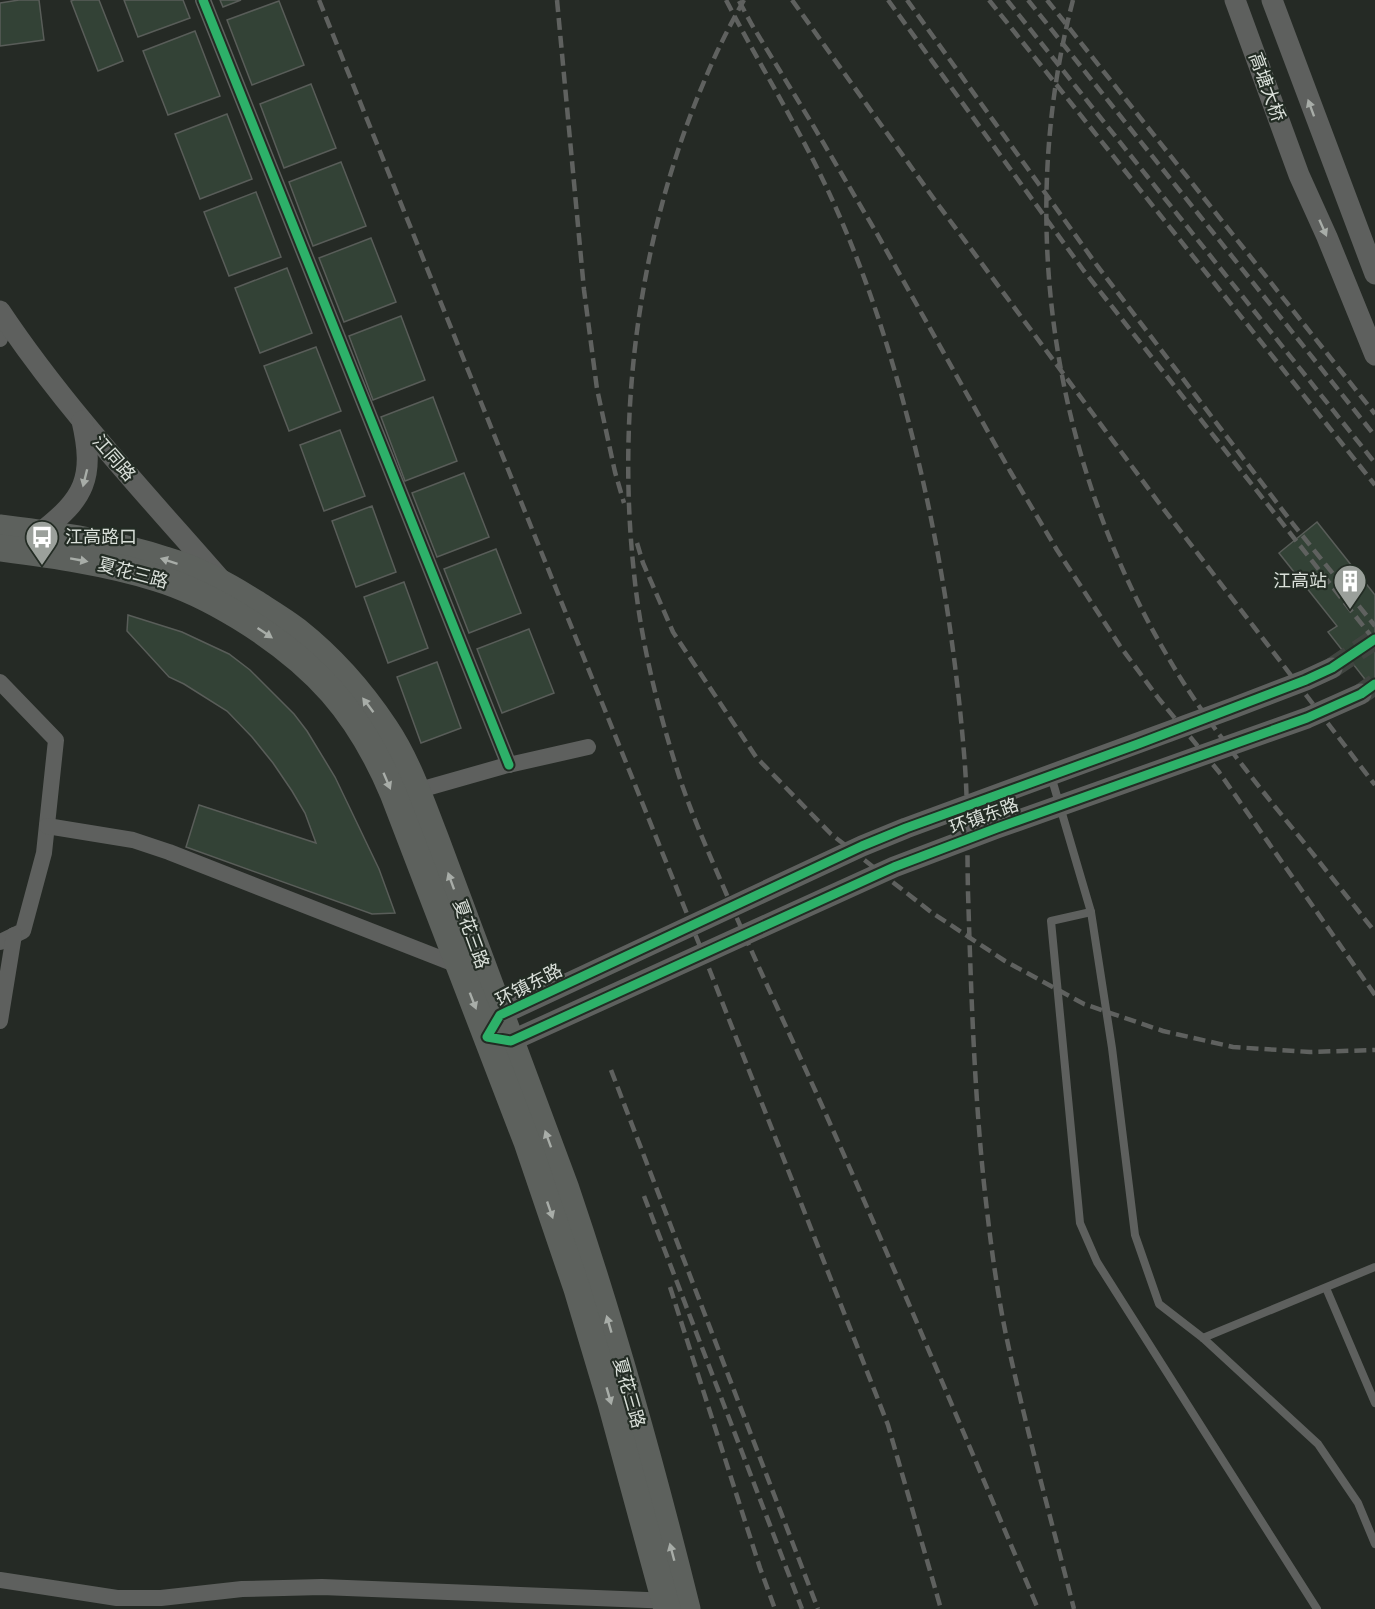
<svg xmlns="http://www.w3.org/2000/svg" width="1375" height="1609" font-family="'Exo 2','Noto Sans SC',sans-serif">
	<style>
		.building { fill: #334236; stroke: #595d59; stroke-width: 1.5 }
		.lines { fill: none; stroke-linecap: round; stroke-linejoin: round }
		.tertiary-tunnel { stroke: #404540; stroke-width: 21; stroke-dasharray: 21 10; stroke-linecap: butt }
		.service { stroke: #5e605e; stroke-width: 8 }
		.minor { stroke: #5e605e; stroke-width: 16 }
		.tertiary { stroke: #5e605e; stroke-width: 21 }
		.primary { stroke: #5d615d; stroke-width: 27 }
		.rail { stroke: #5f615f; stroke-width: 4.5; stroke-dasharray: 12 6; stroke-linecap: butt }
		.cycleway-casing { stroke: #232c24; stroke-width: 13 }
		.cycleway { stroke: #2db169; stroke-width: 9 }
		.oneway { fill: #a8ada8 }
		.labels { text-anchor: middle; stroke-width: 4.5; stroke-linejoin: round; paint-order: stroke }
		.street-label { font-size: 18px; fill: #dae0da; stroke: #232c24 }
		.poi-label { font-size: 18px; fill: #dae0da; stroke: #232c24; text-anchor: start }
	</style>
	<rect width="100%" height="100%" fill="#252a25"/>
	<g class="building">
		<polygon points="19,0 39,0 44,40 0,46 0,3"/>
		<polygon points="74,0 99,0 123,61 98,71 71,1"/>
		<polygon points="124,0 183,0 190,18 138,37"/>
		<polygon points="220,0 241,0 223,7"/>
		<polygon points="279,1 304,65 252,85 227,20"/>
		<polygon points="195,31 220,96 168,115 143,51"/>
		<polygon points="311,84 336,148 284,168 260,104"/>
		<polygon points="227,114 252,179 200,199 175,134"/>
		<polygon points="341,162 366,226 313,246 289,182"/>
		<polygon points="256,192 281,257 229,276 204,212"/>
		<polygon points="371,238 396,302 344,322 319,258"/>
		<polygon points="287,268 312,333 260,353 235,288"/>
		<polygon points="401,316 425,380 373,400 349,336"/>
		<polygon points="316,347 341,411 289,431 264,366"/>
		<polygon points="433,397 457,461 405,481 381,417"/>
		<polygon points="340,430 365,496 324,511 300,445"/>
		<polygon points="464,473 489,537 437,557 412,493"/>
		<polygon points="372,506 396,572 356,587 332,521"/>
		<polygon points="1317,522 1375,595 1375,692 1328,632 1337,626 1279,553"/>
		<polygon points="496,549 521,613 469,633 444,569"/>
		<polygon points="404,582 428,648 388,663 364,597"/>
		<polygon points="128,615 182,632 229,654 250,670 294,714 307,731 335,777 379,869 395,913 372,914 186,847 199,805 316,843 305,813 292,791 273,763 252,737 227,711 184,684 169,677 127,631"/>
		<polygon points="529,629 554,693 502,713 477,649"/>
		<polygon points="437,662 461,728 421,743 397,677"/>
	</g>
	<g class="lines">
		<g class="tertiary-tunnel">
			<polyline points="1332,668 1375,639"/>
			<polyline points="1361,694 1375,684"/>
		</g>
		<g class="service">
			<polyline points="1051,776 1091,912 1112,1048 1135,1235 1159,1304 1203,1338 1318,1444 1358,1503 1375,1544"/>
			<polyline points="1091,912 1051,921 1080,1223 1097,1262 1317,1609"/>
			<polyline points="1326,1288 1375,1403"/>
			<polyline points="1203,1338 1375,1267"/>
		</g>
		<g class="minor">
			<polyline points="203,0 509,765"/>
			<polyline points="0,339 5,318"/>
			<polyline points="0,682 56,740 44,853 23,931 0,942"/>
			<polyline points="416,791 504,766 588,747"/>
			<polyline points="47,826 133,840 169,852 460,966"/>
			<polyline points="0,1021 14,935"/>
			<polyline points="0,1580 117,1598 161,1598 242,1589 322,1587 672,1601"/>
		</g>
		<g class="tertiary">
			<polyline points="1235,0 1299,175 1327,237 1375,355"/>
			<polyline points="1272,0 1375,274"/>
			<path d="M0,311C64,407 144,492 220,579"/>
			<path d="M40,533C85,498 95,478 82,421"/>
			<polyline points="1332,668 1306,680 1233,708 906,828 862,846 500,1015 487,1037 511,1041 894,867 997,828 1307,718 1361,694"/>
		</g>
		<g class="primary">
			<path d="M0,528C55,535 112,542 165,560C199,570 225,584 255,603C269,612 284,621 297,631C331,658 361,692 385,728C408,762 421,802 436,840L566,1189C613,1327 652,1468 687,1609"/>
			<path d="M0,548C53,555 106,562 157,578C187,587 214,601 240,617C315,663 359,712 393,793L527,1142L577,1289L611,1403L667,1609"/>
		</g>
		<g class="rail">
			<polyline points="319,0 710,971 888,1425 941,1609"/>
			<polyline points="557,0 584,290 597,389 615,472 624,503"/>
			<path d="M726,0C753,52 783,102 810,154C852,235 883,324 906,412C937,528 956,647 965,766C968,808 967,850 968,892C971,989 974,1087 984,1184C990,1239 997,1295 1009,1349C1028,1436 1052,1523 1074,1609"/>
			<path d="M744,0C730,25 717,50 706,77C640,229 616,408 634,573C641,644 659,714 681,782C694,820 710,856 726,893C760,972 797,1049 832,1128C903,1287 970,1448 1038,1609"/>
			<polyline points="792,0 934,199 1159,503 1375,785"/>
			<polyline points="888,0 1084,271 1375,641"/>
			<polyline points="907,0 1096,264 1293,524 1375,626"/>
			<polyline points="989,0 1375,485"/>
			<polyline points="1007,0 1375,463"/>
			<polyline points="1028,0 1375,436"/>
			<polyline points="1047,0 1375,414"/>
			<path d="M1073,0C1016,218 1052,458 1165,652C1195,705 1234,755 1272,803C1307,846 1341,889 1375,932"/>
			<polyline points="739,1 752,25 811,122 876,232 1010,471 1057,550 1120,646 1159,699 1219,772 1375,995"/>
			<polyline points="637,543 643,563 673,632 756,757 831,834 931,912 1005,961 1084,1004 1163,1031 1233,1047 1310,1052 1375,1050"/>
			<polyline points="611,1070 818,1609"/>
			<polyline points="644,1196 802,1609"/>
			<polyline points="670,1287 760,1568 775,1609"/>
		</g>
		<defs>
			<g id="cycleway">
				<polyline points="203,0 509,765"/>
				<polyline points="1375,639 1332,668 1306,680 1138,744 906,828 862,846 500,1015 487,1037 511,1041 894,867 997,828 1307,718 1361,694 1375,684"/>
			</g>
		</defs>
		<use href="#cycleway" class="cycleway-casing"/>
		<use href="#cycleway" class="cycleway"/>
	</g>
	<defs><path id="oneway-solid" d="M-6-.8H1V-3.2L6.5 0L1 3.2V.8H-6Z" transform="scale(1.5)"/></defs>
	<g class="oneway">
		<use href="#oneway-solid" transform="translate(1311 108) rotate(-110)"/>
		<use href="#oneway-solid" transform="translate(1323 228) rotate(66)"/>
		<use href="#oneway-solid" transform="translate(85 478) rotate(104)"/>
		<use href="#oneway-solid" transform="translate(79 560) rotate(10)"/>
		<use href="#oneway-solid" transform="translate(169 561) rotate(-162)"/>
		<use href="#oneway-solid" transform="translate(265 633) rotate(34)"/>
		<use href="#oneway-solid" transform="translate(368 705) rotate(-127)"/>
		<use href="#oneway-solid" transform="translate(387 781) rotate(67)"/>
		<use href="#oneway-solid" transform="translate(451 881) rotate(-110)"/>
		<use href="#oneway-solid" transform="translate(473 1001) rotate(69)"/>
		<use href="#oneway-solid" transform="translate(548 1139) rotate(-110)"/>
		<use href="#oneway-solid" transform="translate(550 1210) rotate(71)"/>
		<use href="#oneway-solid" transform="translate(609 1324) rotate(-106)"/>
		<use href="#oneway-solid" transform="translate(609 1396) rotate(74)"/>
		<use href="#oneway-solid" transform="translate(672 1552) rotate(-105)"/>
	</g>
	<defs>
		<symbol id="bus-pin" viewBox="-11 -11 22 30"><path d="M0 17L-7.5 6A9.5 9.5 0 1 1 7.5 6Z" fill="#9ba09b" stroke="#232c24"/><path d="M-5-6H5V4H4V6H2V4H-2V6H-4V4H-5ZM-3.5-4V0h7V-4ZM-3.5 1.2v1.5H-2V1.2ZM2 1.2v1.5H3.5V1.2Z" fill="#fff"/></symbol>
		<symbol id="building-pin" viewBox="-11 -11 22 30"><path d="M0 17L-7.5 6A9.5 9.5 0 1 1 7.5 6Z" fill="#9ba09b" stroke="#232c24"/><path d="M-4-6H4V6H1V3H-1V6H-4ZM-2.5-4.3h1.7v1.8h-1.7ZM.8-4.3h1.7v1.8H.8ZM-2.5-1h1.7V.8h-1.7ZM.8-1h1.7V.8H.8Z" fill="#fff"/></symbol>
	</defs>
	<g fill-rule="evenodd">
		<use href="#bus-pin" x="23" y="518" width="38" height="52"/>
		<use href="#building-pin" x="1331" y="562" width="38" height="52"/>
	</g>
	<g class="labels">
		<g class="street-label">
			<text transform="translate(1267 87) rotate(70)" y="6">高塘大桥</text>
			<text transform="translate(114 458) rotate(49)" y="6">江同路</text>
			<text transform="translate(133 573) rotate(15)" y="6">夏花三路</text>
			<text transform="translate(984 816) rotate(-20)" y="6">环镇东路</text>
			<text transform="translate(471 934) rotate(70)" y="6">夏花三路</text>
			<text transform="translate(529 985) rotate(-27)" y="6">环镇东路</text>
			<text transform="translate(629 1393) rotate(74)" y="6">夏花三路</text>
		</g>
		<g class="poi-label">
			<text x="65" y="543">江高路口</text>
			<text x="1327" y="587" text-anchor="end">江高站</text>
		</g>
	</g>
</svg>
